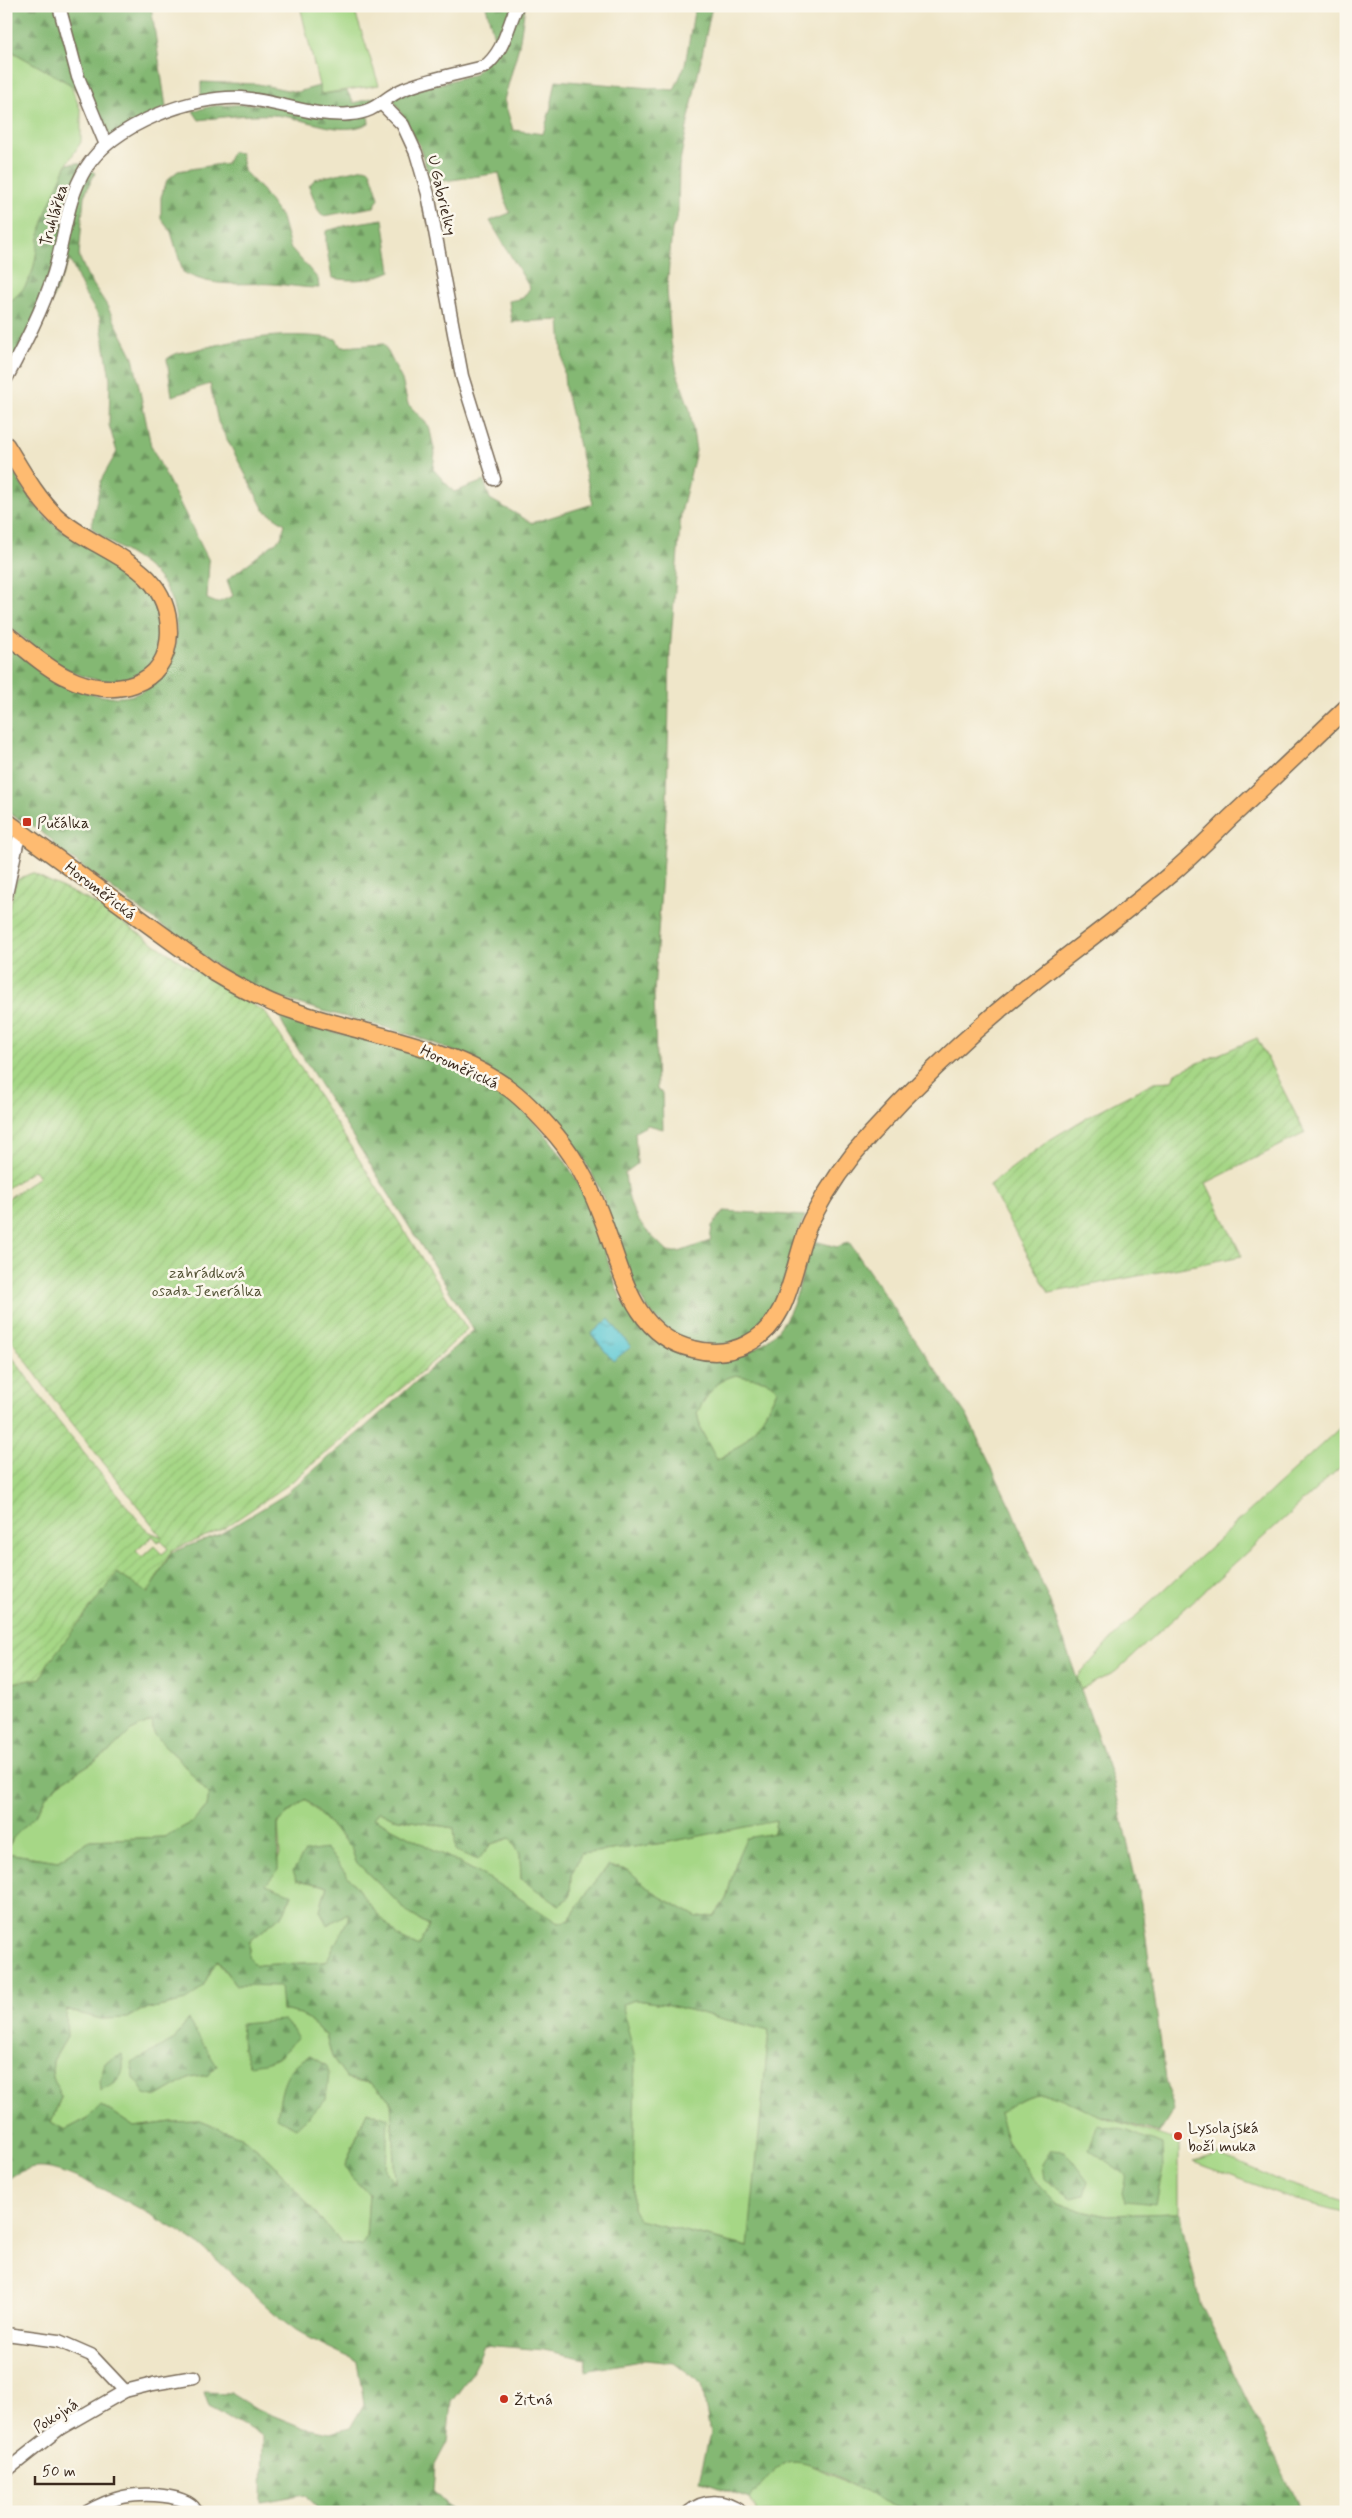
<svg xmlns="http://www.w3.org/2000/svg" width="1352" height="2518" font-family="Mynerve,sans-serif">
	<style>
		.green { fill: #a6d786; stroke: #708052; fill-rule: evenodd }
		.forest { fill: url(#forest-firs); stroke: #607148; fill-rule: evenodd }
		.garden { fill: url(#garden-furrows); stroke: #708052; fill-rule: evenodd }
		.water { fill: url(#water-ripples); stroke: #4c7978 }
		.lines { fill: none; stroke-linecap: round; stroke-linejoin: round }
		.minor-casing { stroke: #7a6c5a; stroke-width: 15 }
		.major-casing { stroke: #7a6c5a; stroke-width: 19 }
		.minor { stroke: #fff; stroke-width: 12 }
		.major { stroke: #febb71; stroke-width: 16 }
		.poi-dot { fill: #c8321e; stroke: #fbf7ec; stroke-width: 2 }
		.labels { text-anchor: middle; stroke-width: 5; stroke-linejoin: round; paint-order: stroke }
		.street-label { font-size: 16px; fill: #3b2a1e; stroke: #fbf7ec }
		.poi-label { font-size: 16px; fill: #3b2a1e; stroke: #fbf7ec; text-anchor: start }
		.park-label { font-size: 16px; fill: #565538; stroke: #fbf7ec }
	</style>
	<defs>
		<pattern id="forest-firs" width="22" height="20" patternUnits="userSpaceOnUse" patternTransform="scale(1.25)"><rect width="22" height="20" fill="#84b873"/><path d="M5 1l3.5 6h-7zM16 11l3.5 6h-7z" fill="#6d965e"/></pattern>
		<pattern id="garden-furrows" width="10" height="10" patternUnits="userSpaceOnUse" patternTransform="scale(1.25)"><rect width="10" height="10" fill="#a6d786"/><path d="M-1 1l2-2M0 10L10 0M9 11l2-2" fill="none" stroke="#90b973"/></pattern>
		<pattern id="water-ripples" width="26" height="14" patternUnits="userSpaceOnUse" patternTransform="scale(1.25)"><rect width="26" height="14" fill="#5cc8d3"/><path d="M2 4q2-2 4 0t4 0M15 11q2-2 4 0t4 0" fill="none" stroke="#4da3ab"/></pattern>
	</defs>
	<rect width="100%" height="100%" fill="#fbf7ec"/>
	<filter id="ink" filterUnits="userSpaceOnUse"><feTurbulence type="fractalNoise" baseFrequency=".02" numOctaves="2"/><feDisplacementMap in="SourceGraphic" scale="10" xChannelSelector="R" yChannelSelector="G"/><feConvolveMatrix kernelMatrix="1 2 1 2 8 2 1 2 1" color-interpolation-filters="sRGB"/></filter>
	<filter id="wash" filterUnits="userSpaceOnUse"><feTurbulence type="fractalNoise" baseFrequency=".0096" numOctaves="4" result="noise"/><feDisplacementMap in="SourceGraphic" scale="20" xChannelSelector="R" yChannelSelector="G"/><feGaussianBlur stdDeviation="1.12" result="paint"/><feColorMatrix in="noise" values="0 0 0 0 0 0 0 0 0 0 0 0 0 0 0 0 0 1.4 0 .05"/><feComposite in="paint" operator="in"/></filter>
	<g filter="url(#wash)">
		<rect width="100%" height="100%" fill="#efe6c9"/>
		<g class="green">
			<polygon points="300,6 353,6 379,85 321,94"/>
			<polygon points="6,48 70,84 81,111 81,142 67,164 43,222 33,273 21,294 6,304"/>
			<path d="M737,1375C751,1380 769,1376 777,1390C762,1422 748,1444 716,1460L701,1430L697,1413C707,1395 716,1379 737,1375Z"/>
			<polygon points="1346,1422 1346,1462 1115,1672 1081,1689 1077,1678 1112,1638"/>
			<polygon points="152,1721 154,1735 181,1761 209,1795 207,1806 193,1822 164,1837 90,1840 58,1861 6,1853 13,1838 36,1815 46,1797 60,1783 109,1752 131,1731"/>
			<polygon points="305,1799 351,1847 356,1862 410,1914 430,1926 419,1947 399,1937 374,1910 327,1849 297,1880 327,1886 320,1910 328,1925 348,1912 349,1919 326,1962 256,1965 248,1957 250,1941 284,1913 292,1895 266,1884 280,1855 278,1822"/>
			<polygon points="379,1811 393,1818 454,1828 491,1844 510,1838 520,1854 521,1879 570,1897 571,1875 581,1854 664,1843 776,1820 774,1833 738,1856 726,1899 714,1916 697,1917 657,1895 628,1870 608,1866 588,1891 569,1920 557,1923 490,1879 373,1818"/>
			<path d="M216,1960L236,1985H281L282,2010L301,2014L326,2035L332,2057L347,2078L370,2083L391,2100L395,2185L386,2171L387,2118L367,2111L345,2165L352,2178L369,2194L366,2237L362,2246L342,2244L272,2162L245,2139L200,2121L172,2122L134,2127L101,2105L88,2118L65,2130L51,2122L61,2097L52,2076L53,2061L67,2037L65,2010L101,2019L127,2018L139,2011L186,2001L203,1986ZM188,2021L208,2075L190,2078L157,2097V2050L173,2041Z"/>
			<polygon points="635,2000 666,2004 769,2031 749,2247 639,2220 633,2208 622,2004"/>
			<polygon points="1035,2093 1053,2094 1103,2117 1179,2141 1179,2213 1103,2215 1057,2204 1040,2187 1009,2145 998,2114 1012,2104"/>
			<polygon points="1218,2154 1286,2183 1346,2202 1346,2213 1293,2199 1193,2162"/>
			<path d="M804,2462C840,2478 873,2498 911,2509L914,2512H758L750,2499C759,2487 772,2467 787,2463C792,2461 799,2462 804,2462Z"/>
		</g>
		<g class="forest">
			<polygon points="6,6 151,6 166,107 105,139 85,100 70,84 6,48"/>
			<path d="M486,6H525L519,46L504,100L513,130L543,134L551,107L556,80L674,90L685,65L694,12L698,6H712L679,166L678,211L677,219L672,229L667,289L671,343L678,376L690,410L696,451L681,513L670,652L667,799L654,993L657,1090L662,1093L663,1129L648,1125L635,1132L637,1164L625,1173C629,1216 638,1223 668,1252H679L710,1241L712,1226L724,1211L805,1216C783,1263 781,1352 707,1344C630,1335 624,1243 598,1186C584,1156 562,1124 537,1102C527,1094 513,1087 501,1080C478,1065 455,1050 428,1041C370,1020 309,1012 254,987C225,974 200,953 175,935C134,905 94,875 53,845V841L27,821L18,819L6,811V644C31,662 54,684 84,692C99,696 121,700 136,694C179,677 186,623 165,587C148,558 114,550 91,527L101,480L117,452L109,425L110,379L100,318L85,294L70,260C57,282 27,372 6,378V304C41,281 32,257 43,222C49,202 59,183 67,164L78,163L95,173L84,196L79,256L87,275L106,304L133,357L151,446L209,561L207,599L217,603L233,596L227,580L281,538L285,524L264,510L218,422L210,384L172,396L167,359C179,350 185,353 199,349C245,338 289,331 336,339L341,347L384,344L402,380L408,404L429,426L435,453L433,469L454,492L484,481L490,499L532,523L593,504L565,388L560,320L512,322L509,301L523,298L530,288L490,221L510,213L506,203L499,173L431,183L419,145L393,99L398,95L475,74L496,45Z"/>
			<polygon points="201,82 258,84 297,92 319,86 321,94 347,91 354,103 375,97 374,105 346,111 201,96"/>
			<path d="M251,104L368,115L369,123C339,139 302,115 271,115C247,114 223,117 199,120L193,111L213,106Z"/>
			<path d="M232,152L241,153L243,170L262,190L282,218L290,247L318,279L319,288C304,288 289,285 273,284C239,282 214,289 183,272L171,232L161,219V197L167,180L178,171L227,163Z"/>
			<polygon points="364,168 370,170 379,198 374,207 323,216 318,210 309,186 315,179"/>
			<path d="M383,219L391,271C372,280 354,282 332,278L326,244V231L352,224Z"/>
			<path d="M6,460C19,481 32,504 50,521C88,556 165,569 161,634C157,683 108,690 71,671C48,660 27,640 6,625Z"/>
			<path d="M279,1014C354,1044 440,1047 506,1097C551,1130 580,1179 599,1231C609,1261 615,1298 637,1323C676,1368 750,1375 785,1320C799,1297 804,1266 811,1240L837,1247L849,1242L967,1416L1012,1510L1052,1608L1114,1783L1141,1904L1166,2079L1174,2110L1160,2133C1142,2127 1122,2123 1104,2117C1056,2101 1047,2076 999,2114L1009,2145L1040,2187L1057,2204L1103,2215L1179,2213L1200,2303L1302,2512H914L911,2509C903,2506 893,2505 885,2502C862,2493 809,2453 785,2464C770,2471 760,2487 750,2499L699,2481L710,2434L702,2384L674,2363L645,2360L585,2371L586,2359L544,2350L484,2345L472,2374L451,2402L447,2442L435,2465L433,2491L454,2512H319L306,2494L262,2502L263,2436L209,2407L204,2392L231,2393L257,2409L304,2428L330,2433L350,2428L364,2404L357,2361C336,2351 315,2342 296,2330C264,2307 238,2278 208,2252C183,2230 76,2170 44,2168C30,2167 17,2171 6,2181V1853L58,1861L90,1840L164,1837L193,1822L207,1806L209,1795L181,1761L154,1735L152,1721L131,1731L109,1752L60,1783L46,1797L36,1815L13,1838L6,1851V1684L41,1678L48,1663L117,1573L148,1593L172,1552L220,1534L283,1496L364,1428L474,1330L284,1027ZM737,1375C751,1380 769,1376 777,1390C762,1422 748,1444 717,1460L701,1430L697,1413C707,1395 716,1379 737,1375ZM306,1799L351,1847L356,1862L410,1914L429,1925L419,1947L399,1937L374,1910L327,1849L305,1852L293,1871L297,1880L327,1886L320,1910L327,1925L348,1913V1919L326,1962L256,1965L248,1957L250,1941L284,1913L292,1894L266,1884L278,1870V1822ZM379,1811L393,1818L454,1828L456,1851L478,1860L491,1844L510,1838L520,1854L521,1879L558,1905L570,1897L571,1875L581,1854L664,1843L776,1821L774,1833L746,1838L738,1856L726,1899L714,1916L697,1917L657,1895L628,1870L608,1866L588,1891L569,1920L558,1923L490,1879L373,1818ZM217,1960L236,1985L280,1986L282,2010L301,2014L326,2035L332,2057L347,2078L370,2083L391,2100L395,2183L386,2171L388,2118L367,2111L345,2166L352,2178L369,2194L366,2237L361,2246L342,2244L272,2162L245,2139L200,2121L172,2122L134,2127L101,2105L88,2118L65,2130L51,2122L61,2097L52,2075L53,2061L67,2037L66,2010L101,2019L127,2018L139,2011L187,2001L203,1986ZM635,2000L666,2004L769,2031L748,2247L639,2220L633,2208L635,2059L622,2004Z"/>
			<polygon points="188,2020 217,2066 208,2075 190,2078 157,2097 145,2094 134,2078 131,2063 173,2041"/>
			<path d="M284,2020L298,2036C281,2059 277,2062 249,2065L243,2049L241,2024Z"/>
			<path d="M122,2054C126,2076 120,2081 101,2091L100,2079L105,2063Z"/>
			<path d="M310,2056L327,2066L329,2074L326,2100L296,2128L277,2118C281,2092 283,2067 310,2056Z"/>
			<polygon points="1098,2124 1128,2131 1162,2145 1163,2169 1156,2204 1125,2201 1122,2193 1126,2175 1089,2149"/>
			<polygon points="1051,2150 1065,2151 1088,2182 1084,2195 1072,2198 1044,2179 1042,2164"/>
		</g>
		<g class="garden">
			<path d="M32,873L92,902L189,967L265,1012L467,1329L436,1359L289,1484L223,1529L172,1550L148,1593L117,1573L48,1663L41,1678L6,1684V1348L58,1421L143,1526L150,1532L162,1537L61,1409L6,1333V1200L39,1177L34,1170L6,1189V921L16,880ZM153,1536L158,1542L161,1540L168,1549L162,1554L154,1546L142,1557L136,1551Z"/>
			<polygon points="1257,1038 1305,1133 1206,1183 1242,1256 1049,1293 989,1185 1051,1139 1091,1115 1154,1082 1172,1081 1175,1073"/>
		</g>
		<polygon class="water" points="609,1319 631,1347 613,1361 591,1334"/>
	</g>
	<g filter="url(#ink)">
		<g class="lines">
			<defs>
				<g id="minor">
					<polyline points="59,6 78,77 106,145"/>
					<polyline points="382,104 403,125 416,153 428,194 462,376 494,479"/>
					<path d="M6,379C24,345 43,309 54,273C65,237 66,200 86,168C114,124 192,95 242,98C277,101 316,118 350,114C378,112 382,98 404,89C429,79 457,74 484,67C504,52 507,28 517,6"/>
					<polyline points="6,895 17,844 22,832"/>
					<polyline points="6,2334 59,2341 91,2355 125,2391"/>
					<polyline points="6,2471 59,2429 125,2391 153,2384 194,2377"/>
					<path d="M87,2512C99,2505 110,2500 123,2497C139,2493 190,2493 196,2512"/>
					<path d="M689,2512C705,2498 725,2500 741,2512"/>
				</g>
				<g id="major">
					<path d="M6,445C21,469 35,496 56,516C97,554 169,562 169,632C168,689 111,699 68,678C47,669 25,648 6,634"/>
					<path d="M6,821L215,973C240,988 266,1002 294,1011C366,1036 448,1043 511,1090C528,1103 542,1119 556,1135C579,1162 593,1193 605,1226C623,1274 634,1336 693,1349C712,1354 730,1353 747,1344C794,1321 791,1262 811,1220C827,1189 847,1160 870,1135C916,1084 968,1035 1021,992C1071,952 1123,915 1172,873C1192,856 1211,837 1230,818C1269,782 1307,745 1346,708"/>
				</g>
			</defs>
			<use href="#minor" class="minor-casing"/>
			<use href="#major" class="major-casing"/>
			<use href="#minor" class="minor"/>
			<use href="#major" class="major"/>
		</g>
	</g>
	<g class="poi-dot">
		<rect x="22" y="817" width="10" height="10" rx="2.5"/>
		<circle cx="1178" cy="2136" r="5"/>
		<circle cx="504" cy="2399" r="5"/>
	</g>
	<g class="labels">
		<g class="street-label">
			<text transform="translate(443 195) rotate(77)" y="6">U Gabrielky</text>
			<text transform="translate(53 215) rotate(-74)" y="6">Truhlářka</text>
			<text transform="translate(101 890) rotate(37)" y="6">Horoměřická</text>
			<text transform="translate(460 1066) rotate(25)" y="6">Horoměřická</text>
			<text transform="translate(55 2415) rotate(-33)" y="6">Pokojná</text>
		</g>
		<g class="poi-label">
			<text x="37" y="828">Pučálka</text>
			<text x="1188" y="2133">Lysolajská<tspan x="1188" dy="18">boží muka</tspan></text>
			<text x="514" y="2405">Žitná</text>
		</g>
		<g class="park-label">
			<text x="207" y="1278">zahrádková<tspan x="207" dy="18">osada Jenerálka</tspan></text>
		</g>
	</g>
	<rect width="1352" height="2518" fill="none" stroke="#fbf7ec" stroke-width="25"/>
	<path d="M35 2476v8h79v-8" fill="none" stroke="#3b2a1e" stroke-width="2.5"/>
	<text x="42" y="2476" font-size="15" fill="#3b2a1e" stroke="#fbf7ec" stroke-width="4" paint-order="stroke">50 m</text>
</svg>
